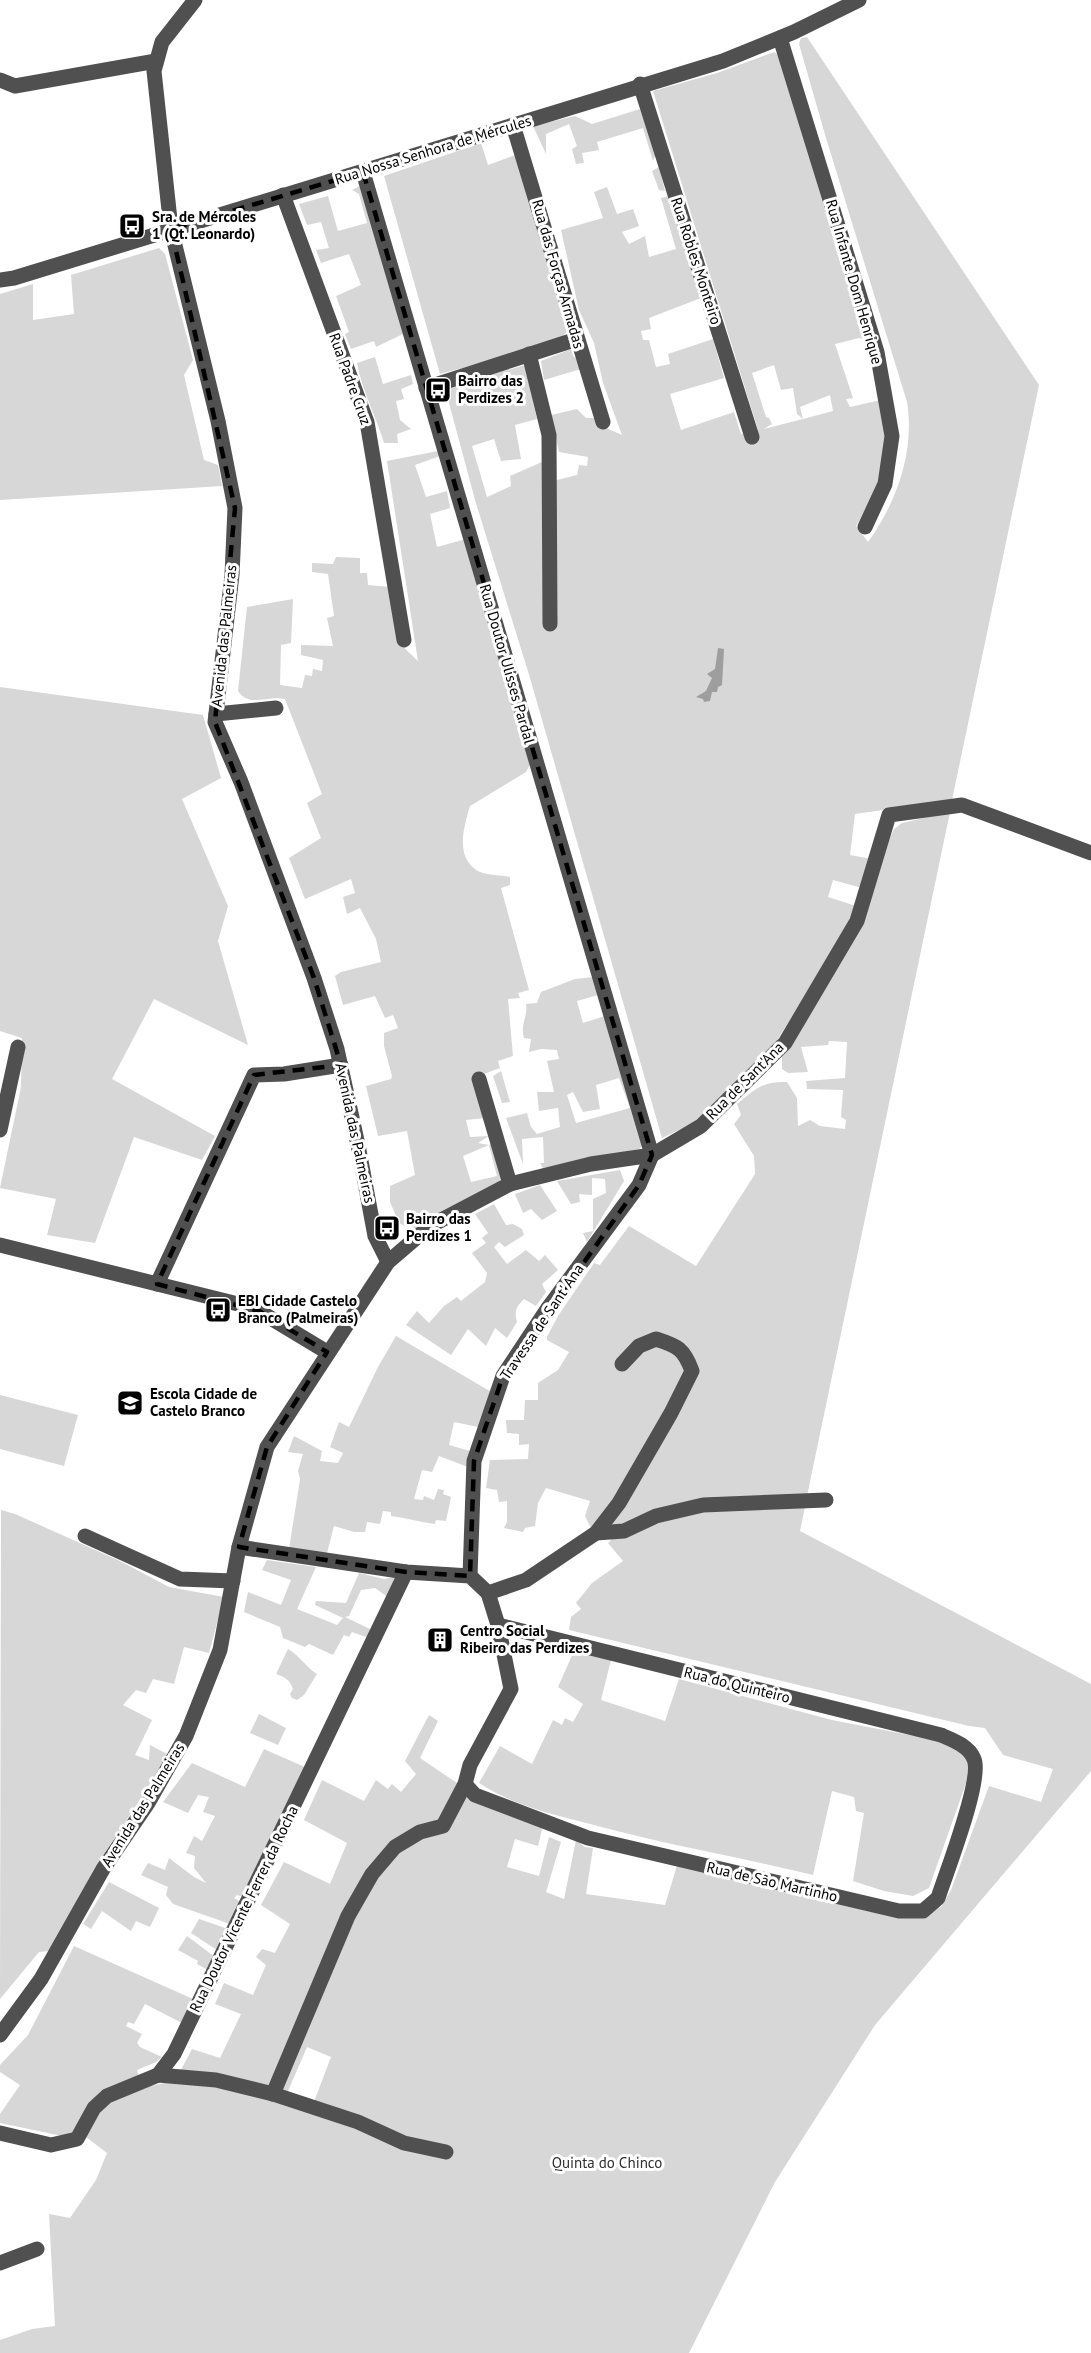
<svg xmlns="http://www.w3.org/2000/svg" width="1091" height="2353" font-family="'PT Sans',sans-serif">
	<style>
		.green { fill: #d7d7d7; fill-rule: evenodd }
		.water { fill: #9e9e9e }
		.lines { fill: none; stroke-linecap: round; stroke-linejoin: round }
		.minor { stroke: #505050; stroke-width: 15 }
		.marked { fill: none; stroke: #000; stroke-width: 4.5; stroke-dasharray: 12 8; stroke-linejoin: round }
		.labels { text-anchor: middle; stroke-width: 6; stroke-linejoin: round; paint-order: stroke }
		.street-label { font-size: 15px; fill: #000; stroke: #fff }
		.poi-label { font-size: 15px; font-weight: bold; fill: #000; stroke: #fff; text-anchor: start }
		.park-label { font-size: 15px; fill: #2e2e2e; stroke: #fff }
	</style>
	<rect width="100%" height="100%" fill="#fff"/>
	<g class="green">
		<path d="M807,37L1039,385L952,800L855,814L850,855L872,859L862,888L833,880L828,897L856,906L854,915L773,1047L698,1121L662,1138L530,678L475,500L445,388L525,365L537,419L515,425L521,459L501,461L494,439L472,446L487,497L511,486L510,476L544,461L545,483L577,475L579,465L587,466L588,457L559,452L551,415L577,409L586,418H595L602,426L622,435L603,383L594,343L579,310L561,230L603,218L594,192L607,187L617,214L633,209L639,226L622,232L629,244L645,236L649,257L676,249L661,198L669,196L701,298L649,318L651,329L641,331L643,340H649L656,367L670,364L668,354L713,339L724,378L670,394L681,430L734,412L741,434L758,430L653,91L717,73L774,52L781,57L836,249L867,340L859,338L835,344L853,398L846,399L850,407L881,400C882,414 885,428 886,442C887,472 870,502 856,526L868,542C897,502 915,451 907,402L826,138L799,44L801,38ZM774,365L781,390L793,388L797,414L803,419L764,429L772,424L769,418L766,417L752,373ZM830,395L833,411L803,419L800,407Z"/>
		<polygon points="640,109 656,153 653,161 643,128 597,142 599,150 582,153 584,163 576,164 572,149 577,146 569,124 546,134 546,154 533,126 575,116 592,124"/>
		<path d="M481,143L488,165L518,154L566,319L568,331C553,349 466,366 440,374L384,176Z"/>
		<polygon points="659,167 665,191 659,190 652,171"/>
		<polygon points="364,184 407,332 376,347 374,341 351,349 345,334 349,332 336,296 361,285 349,254 321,263 316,250 329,248 321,222 307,225 299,204 328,196 338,231 367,223 359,194 352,190"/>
		<polygon points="159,248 165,254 193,360 184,375 204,460 218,465 222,486 0,500 0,294 33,284 33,320 74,314 71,275"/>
		<polygon points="571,349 573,356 579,361 581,369 544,380 541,361"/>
		<path d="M375,357L383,384L411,375L413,384L401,389L404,399L396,401L400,420L411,429L397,434L398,443H384C376,416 362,391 357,363Z"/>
		<path d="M438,451L440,456L415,465L426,497L447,491L450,508L430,514L437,547L466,539L531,763L526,772L470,806C464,827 455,855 476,870C484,875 500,875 510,877V885L501,888L529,990L518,993L520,998L508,999L513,1056L498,1061L500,1068L473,1078L485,1118L466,1120L470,1137L489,1136L478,1143L489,1145L494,1142L504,1174L499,1182L415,1231L399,1223L390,1202V1186L415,1175L407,1131L378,1136L366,1086L391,1079L392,1076L384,1046V1033L398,1028L393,1015L385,1018L375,996L343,1005L335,976L341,972L381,962L376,939L360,908L347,914L343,897L355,893L351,879L305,899L289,858L321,838L307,803L322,794L285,699C268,695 249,708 238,691L247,607L293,599L291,643L281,645L280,685L302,688L305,675L312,676L313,669L322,671L323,660L301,655V645L333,646L327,618L334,616L328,574L312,572V563L333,564L336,557L360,558V573H367L368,585L390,587L398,642L418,661L387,461ZM489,1145L497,1176L471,1182L463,1156Z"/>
		<polygon points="0,687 203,715 221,778 182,799 228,906 218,941 248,1045 154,999 112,1079 215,1136 202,1160 134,1137 95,1243 47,1235 56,1199 0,1188 21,1087 22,1038 0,1031"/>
		<path d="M950,812L807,1496L704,1502L613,1528L612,1514L592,1530L585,1516L590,1501L546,1488L538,1503L535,1526L525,1528L523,1532L504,1528L507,1522V1501L499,1502L497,1490L486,1488L490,1460L528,1459L529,1444L519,1445V1434L507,1433L506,1420H524L525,1400H538V1383L558,1370L569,1352L547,1340V1337L558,1316L594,1263L600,1265L629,1226L696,1266L755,1174L754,1156L734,1124L741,1115L737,1104C755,1089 763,1081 787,1082L797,1098L798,1126L810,1120L820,1126L845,1129L846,1120L841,1117L843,1090L807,1089L806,1081L845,1078L847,1042L829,1041L828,1045L801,1047L808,1072L788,1073L782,1069V1054L790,1047L894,829L902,823Z"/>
		<path d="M593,977L598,995L577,1001L583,1023L605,1016L644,1145L639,1149L543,1168L540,1163H544L543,1137L522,1139L523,1164L506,1118L527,1113L531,1127L537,1134L560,1127L558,1108L539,1111L537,1092H554L547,1061L559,1059L557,1050L541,1049L529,1052L531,1039L524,1038C520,1023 528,1018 526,1004L537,1003L541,992L575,979ZM619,1078L630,1108L576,1123L567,1095L573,1092L583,1112L600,1109L596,1085Z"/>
		<polygon points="501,1071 510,1102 502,1103 493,1076"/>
		<polygon points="620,1170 624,1181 587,1242 583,1233 593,1231 593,1199 606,1193 605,1179 592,1178 592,1195 579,1194 580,1202 571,1204 557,1181"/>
		<polygon points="540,1185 557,1211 542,1220 531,1209 523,1213 515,1194"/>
		<path d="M494,1204L506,1225L513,1224L522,1229L524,1235L505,1247L499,1242L494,1247L507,1264L526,1250L539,1261L545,1255L558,1270L542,1284L546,1292L536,1306L524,1299C516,1307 514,1311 517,1322L507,1338L495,1328L486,1346L468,1329L451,1355L406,1325L417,1311L429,1323L444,1306L457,1297L461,1301L485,1282L487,1273L472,1253L486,1243L482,1238L488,1233L475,1214Z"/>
		<path d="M396,1336L493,1393L478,1427L454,1422L449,1445L470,1451L468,1467L439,1456L432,1472L422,1470L414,1499L423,1500L424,1496L434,1500L438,1489L444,1490L443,1494L451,1497L446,1521L436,1520L435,1524C420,1522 406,1518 391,1516V1512L383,1511L380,1524L367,1522L365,1532H354L334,1526L327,1553L289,1549L300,1479L298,1471L303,1454L288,1452L294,1436L322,1451L320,1461L338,1463L343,1453L330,1447L339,1422L349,1427L378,1367Z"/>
		<polygon points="0,1395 78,1415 64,1466 0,1449"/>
		<path d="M806,1502L800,1531L1091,1684V1771L875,2025L775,2182L689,2353H0V2340L32,2329L55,2326L49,2214L70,2218L96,2180L107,2153L86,2137L105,2104L150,2086L175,2081L192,2049L220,2058L241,2014L215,2004L224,1983L253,1995L266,1965L256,1957L262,1949L275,1953L290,1924L261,1905L284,1862L330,1884L347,1843L304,1820L322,1780L364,1801L376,1780L388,1789L392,1784L401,1792L416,1774L405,1761L429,1715L438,1721L420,1758L457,1783L474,1801L544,1821L538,1846L515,1839L507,1867L539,1876L549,1837L561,1842L546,1892L564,1899L576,1840L585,1847L593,1848L586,1894L665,1905L679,1859L923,1911L941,1907L951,1890L989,1786L1041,1802L1053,1769L1003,1755L985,1728L969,1726L569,1630L571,1617L581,1609L576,1603L592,1583L623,1561L608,1543L618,1532L698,1509ZM307,2047L331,2057L312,2107L285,2098Z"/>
		<polygon points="1,1510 15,1514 120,1561 169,1587 224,1597 209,1653 184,1647 174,1684 153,1679 146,1693 136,1690 123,1705 152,1720 135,1755 149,1760 150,1745 167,1754 153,1780 94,1869 50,1951 39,1952 0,1999"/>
		<polygon points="267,1560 316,1567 297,1609 337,1625 343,1618 315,1605 316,1601 346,1603 359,1573 384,1579 394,1577 399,1589 393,1601 375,1588 361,1590 349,1616 345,1617 372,1630 369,1638 352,1632 349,1637 344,1635 333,1655 309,1644 305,1647 283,1638 280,1627 244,1612 248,1592 281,1605 291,1580 262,1570"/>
		<path d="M288,1649C300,1656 305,1666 317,1674L304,1695L297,1700L292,1698L290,1694L293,1689C290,1680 285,1677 276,1674Z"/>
		<path d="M574,1651L611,1660L601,1700L665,1721L679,1679L832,1720L946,1742H959L971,1769L929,1888L913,1896L884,1891L853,1881L864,1813L856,1811L854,1797L832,1791L813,1875C740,1857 666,1845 594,1825C552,1814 516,1807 479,1783L500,1746L532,1764L553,1720L562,1725L565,1718L573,1722L583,1704L558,1687Z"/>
		<polygon points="259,1714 286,1728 278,1745 250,1733"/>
		<polygon points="264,1749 307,1768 244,1897 237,1895 234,1898 241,1902 230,1924 173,1904 166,1895 168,1887 141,1875 148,1863 165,1870 169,1858 194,1877 206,1883 194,1868 195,1856 186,1853 194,1836 202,1841 215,1816 203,1812 209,1797 198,1795 188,1813 163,1802 192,1763 245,1787"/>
		<polygon points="109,1882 159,1908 150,1927 136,1921 131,1931 102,1911 91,1929 83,1924"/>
		<polygon points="199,1919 228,1929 217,1950 191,1933"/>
		<polygon points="187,1936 215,1957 208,1970 197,1964 198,1961 178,1950"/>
		<polygon points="74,1946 193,1999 182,2023 145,2004 134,2024 128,2022 126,2026 142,2034 137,2043 140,2047 162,2057 156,2062 137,2070 139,2077 75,2134 67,2137 0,2123 0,2114 20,2085 0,2072 0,2065 28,2035"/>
	</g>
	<polygon class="water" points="718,648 724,649 722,685 718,687 717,692 712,692 710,701 704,702 703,699 696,697 706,691 712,678 707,674 715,669"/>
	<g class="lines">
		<g class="minor">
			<polyline points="195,0 162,42 154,71 171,229 218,421 235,508 232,575 215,722 241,782 314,978 337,1049 358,1145 375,1236 388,1262"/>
			<polyline points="780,38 877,352 892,436 885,484 865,527"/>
			<polyline points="0,80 15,86 156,61"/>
			<polyline points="640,84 752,437"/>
			<polyline points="513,125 603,422"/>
			<polyline points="363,172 652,1155"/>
			<polyline points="283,195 367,422 404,640"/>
			<polyline points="0,280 14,278 723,61 794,32 859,0"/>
			<polyline points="529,354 549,435 550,624"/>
			<polyline points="426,388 577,339"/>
			<polyline points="216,714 276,708"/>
			<polyline points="479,1079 510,1184"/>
			<polyline points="0,1130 18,1047"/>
			<polyline points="0,1245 242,1305 259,1311 327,1352"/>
			<polyline points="157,1284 254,1075 284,1074 341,1065"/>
			<polyline points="596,1533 624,1531 656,1516 703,1505 826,1500"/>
			<polyline points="85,1536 180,1579 233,1581"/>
			<polyline points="239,1547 406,1572 470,1576 488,1593"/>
			<polyline points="470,1576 474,1461 503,1376 548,1308 639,1185 652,1155"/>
			<path d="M488,1593L526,1580L596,1533L619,1503L671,1413L692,1371C684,1349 678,1346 656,1339L639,1346L622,1364"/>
			<path d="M465,1784L475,1795L588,1838L899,1911H923L938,1898C946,1873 983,1779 974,1759C969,1746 953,1740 941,1735L498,1625"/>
			<polyline points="0,2035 41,1979 103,1869 148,1803 186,1736 220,1650 239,1547 267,1447 388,1262 430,1226 510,1184 591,1164 652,1155 701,1126 785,1043 857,921 889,815 962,805 1091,853"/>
			<polyline points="158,2075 216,2080 273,2094 358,2122 404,2143 446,2152"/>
			<polyline points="273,2094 348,1916 372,1874 395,1847 420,1832 443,1826 465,1784 470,1765 511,1689 498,1625 488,1593"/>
			<polyline points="0,2133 51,2145 77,2139 94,2108 107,2096 158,2075 174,2054 406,1572"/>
			<polyline points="0,2263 37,2249"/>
		</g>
	</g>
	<path class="marked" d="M363,172L652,1155L639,1185L503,1376L474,1461L470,1576L406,1572L239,1547L267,1447L327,1352L259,1311L157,1284L254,1075L341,1065L314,978L215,722L235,508L171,229Z"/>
	<defs>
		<symbol id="bus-square" viewBox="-11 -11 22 22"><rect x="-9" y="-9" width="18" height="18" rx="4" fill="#000" stroke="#fff"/><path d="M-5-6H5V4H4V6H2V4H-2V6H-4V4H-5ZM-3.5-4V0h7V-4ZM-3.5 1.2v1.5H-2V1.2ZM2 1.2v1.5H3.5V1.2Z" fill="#fff"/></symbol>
		<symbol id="school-square" viewBox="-11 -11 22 22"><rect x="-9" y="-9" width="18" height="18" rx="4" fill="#000" stroke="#fff"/><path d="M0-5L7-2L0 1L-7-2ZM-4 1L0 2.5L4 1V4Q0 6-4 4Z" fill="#fff"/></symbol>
		<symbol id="building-square" viewBox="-11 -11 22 22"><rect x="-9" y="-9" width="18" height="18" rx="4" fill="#000" stroke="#fff"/><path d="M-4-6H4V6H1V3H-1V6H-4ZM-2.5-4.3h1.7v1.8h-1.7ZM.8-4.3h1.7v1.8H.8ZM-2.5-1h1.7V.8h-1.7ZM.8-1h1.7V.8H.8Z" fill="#fff"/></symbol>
	</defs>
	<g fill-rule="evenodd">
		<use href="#bus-square" x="117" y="211" width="30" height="30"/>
		<use href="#bus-square" x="423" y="375" width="30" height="30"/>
		<use href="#bus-square" x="372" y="1213" width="30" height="30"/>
		<use href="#bus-square" x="203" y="1295" width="30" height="30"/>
		<use href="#school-square" x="115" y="1388" width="30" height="30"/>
		<use href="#building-square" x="425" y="1625" width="30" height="30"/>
	</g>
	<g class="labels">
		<g class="street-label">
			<text transform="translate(433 150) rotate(-17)" y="5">Rua Nossa Senhora de Mércules</text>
			<text transform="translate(696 261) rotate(72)" y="5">Rua Robles Monteiro</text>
			<text transform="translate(558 274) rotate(74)" y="5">Rua das Forças Armadas</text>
			<text transform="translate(854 282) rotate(74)" y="5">Rua Infante Dom Henrique</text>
			<text transform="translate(350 379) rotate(70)" y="5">Rua Padre Cruz</text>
			<text transform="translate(224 636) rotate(-84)" y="5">Avenida das Palmeiras</text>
			<text transform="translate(507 664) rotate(74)" y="5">Rua Doutor Ulisses Pardal</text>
			<text transform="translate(745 1081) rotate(-45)" y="5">Rua de Sant'Ana</text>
			<text transform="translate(355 1133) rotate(78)" y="5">Avenida das Palmeiras</text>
			<text transform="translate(542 1322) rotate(-56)" y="5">Travessa de Sant' Ana</text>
			<text transform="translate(737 1685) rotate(14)" y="5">Rua do Quinteiro</text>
			<text transform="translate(143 1805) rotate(-58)" y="5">Avenida das Palmeiras</text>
			<text transform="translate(772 1882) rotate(13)" y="5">Rua de São Martinho</text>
			<text transform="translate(244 1909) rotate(-64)" y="5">Rua Doutor Vicente Ferrer da Rocha</text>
		</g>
		<g class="poi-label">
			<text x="152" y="222">Sra. de Mércoles<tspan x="152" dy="17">1 (Qt. Leonardo)</tspan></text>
			<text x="458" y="386">Bairro das<tspan x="458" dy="17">Perdizes 2</tspan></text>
			<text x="406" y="1224">Bairro das<tspan x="406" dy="17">Perdizes 1</tspan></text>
			<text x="238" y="1306">EBI Cidade Castelo<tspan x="238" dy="17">Branco (Palmeiras)</tspan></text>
			<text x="150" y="1399">Escola Cidade de<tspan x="150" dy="17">Castelo Branco</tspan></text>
			<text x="460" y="1636">Centro Social<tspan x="460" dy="17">Ribeiro das Perdizes</tspan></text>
		</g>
		<g class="park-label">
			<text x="607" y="2168">Quinta do Chinco</text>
		</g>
	</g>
</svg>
